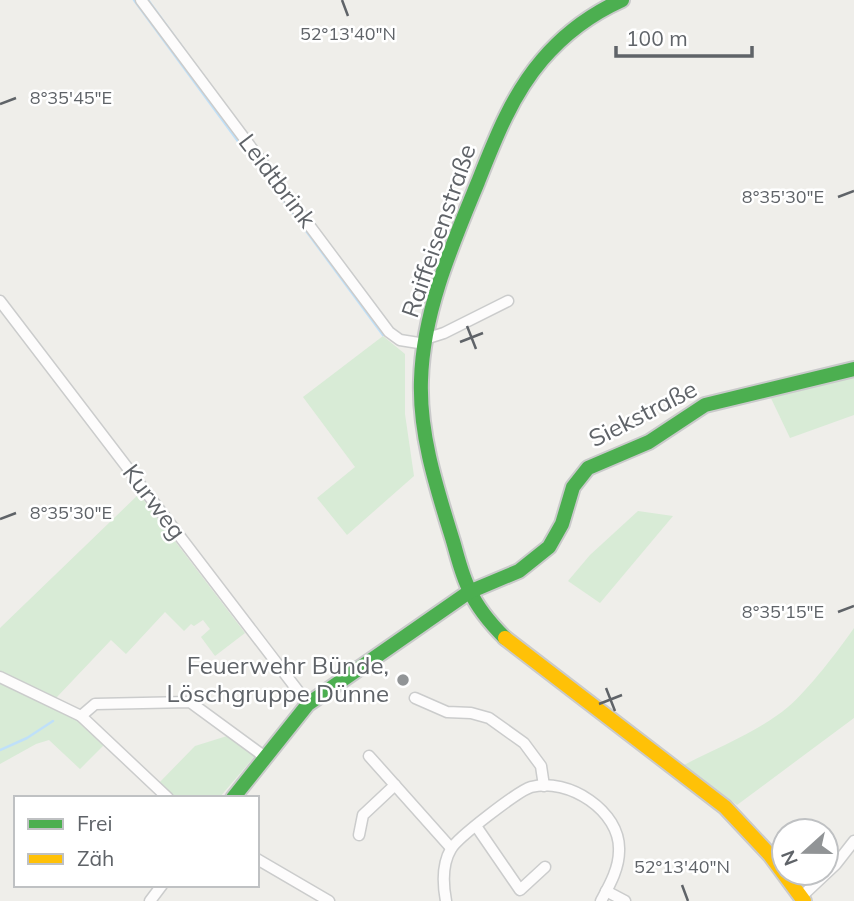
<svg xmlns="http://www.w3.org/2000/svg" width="854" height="901" font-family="Mulish,sans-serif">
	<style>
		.green { fill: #d8ebd6 }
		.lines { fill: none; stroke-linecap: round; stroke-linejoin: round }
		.stream { stroke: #bfe0f9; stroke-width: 2.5 }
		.street-casing { stroke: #cbcccc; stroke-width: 13 }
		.fast-casing { stroke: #cacacb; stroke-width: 18 }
		.slow-casing { stroke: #cacacb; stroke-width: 18 }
		.street { stroke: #fdfcfc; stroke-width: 10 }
		.fast { stroke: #4caf50; stroke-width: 14 }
		.slow { stroke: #ffc107; stroke-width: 14 }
		.ticks { fill: none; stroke: #5f6368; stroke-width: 2.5 }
		.poi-dot { fill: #919496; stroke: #fff; stroke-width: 2.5 }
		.labels { text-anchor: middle; stroke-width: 5; stroke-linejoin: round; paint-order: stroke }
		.street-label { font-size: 24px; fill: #5f6368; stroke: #fff }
		.poi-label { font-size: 24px; fill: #5f6368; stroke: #fff; text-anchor: end }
		.ticks-label { font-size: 18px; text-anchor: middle; fill: #5f6368; stroke: #fff; stroke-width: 5; stroke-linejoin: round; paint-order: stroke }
	</style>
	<rect width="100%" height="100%" fill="#efeeea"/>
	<g class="green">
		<polygon points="383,336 405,354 405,414 414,476 347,535 317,498 355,467 303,397"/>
		<polygon points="854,371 854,415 790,438 768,392"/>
		<polygon points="139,494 245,633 215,656 201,637 210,629 203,620 194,626 191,624 184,631 165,612 126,654 111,640 56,698 0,671 0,628"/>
		<polygon points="638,511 673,516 600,603 568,581 590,555"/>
		<path d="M854,628V718L737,805L684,765C719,747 758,732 788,707C809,689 838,651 854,628Z"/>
		<polygon points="0,681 76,716 108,741 80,769 49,740 36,744 0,764"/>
		<polygon points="227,736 255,756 219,798 174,798 158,784 195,746"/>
	</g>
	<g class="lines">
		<g class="stream">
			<polyline points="134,0 243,148"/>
			<polyline points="148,0 210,85"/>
			<polyline points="262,154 302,208"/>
			<polyline points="253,159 383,335"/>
			<polyline points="0,750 27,738 53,721"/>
		</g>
		<defs>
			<g id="street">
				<polyline points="141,0 389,332 400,340 425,344"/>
				<polyline points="0,301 308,704"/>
				<polyline points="425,339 444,333 508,301"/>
				<polyline points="0,677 81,716 168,798"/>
				<polyline points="415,698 447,712 471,713 489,718 524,743 541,766 544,786"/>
				<polyline points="81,716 95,704 190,702 265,757"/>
				<polyline points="369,756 451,848"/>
				<polyline points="476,826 520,890 545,867"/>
				<polyline points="359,835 363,815 395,785"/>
				<polyline points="257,859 329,901"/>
				<polyline points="606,891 625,901"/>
				<polyline points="801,897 836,864 854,841"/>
				<polyline points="150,901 162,885"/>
				<path d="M446,901C443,885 442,864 451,849C457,838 518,791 531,787C568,777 621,811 619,851C619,869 609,886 601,901"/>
			</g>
			<g id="fast">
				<path d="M505,638C491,624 478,609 470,591C462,576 458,558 453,541C437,489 419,435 421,380C423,311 452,245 478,182C495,139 512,95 542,60C564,34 591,14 622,0"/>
				<polyline points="233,798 308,704 469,592 519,571 549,547 562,524 573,487 588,468 649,442 705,405 854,369"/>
			</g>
			<polyline id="slow" points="505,638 725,807 770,855 804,901"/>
		</defs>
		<use href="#street" class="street-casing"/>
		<use href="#fast" class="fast-casing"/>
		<use href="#slow" class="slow-casing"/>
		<use href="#street" class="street"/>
		<use href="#fast" class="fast"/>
		<use href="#slow" class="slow"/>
	</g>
	<path class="ticks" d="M342,0L348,16M0,104L16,98M838,197L854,191M467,326L476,349M460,342L483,333M0,519L16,513M838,612L854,606M606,688L615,711M599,704L622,695M682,885L688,901"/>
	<circle class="poi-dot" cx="403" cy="680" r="7"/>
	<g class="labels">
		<g class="street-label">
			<text transform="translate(277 181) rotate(53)" y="8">Leidtbrink</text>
			<text transform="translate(439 231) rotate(-71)" y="8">Raiffeisenstraße</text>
			<text transform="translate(643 414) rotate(-27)" y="8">Siekstraße</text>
			<text transform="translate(154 502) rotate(53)" y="8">Kurweg</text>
		</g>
		<g class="poi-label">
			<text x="389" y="674">Feuerwehr Bünde,<tspan x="389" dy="28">Löschgruppe Dünne</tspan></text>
		</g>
	</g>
	<g class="ticks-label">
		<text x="348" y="40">52°13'40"N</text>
		<text x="71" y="104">8°35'45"E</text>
		<text x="783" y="203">8°35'30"E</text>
		<text x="71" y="519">8°35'30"E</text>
		<text x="783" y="618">8°35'15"E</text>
		<text x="682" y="873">52°13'40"N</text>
	</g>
	<rect x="14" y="796" width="245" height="91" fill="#ffffff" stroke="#bfc1c3" stroke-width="2"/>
	<rect x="28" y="819" width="35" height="10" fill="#4caf50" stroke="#bfc1c3" stroke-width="2"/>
	<text x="77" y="831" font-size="21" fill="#5f6368">Frei</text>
	<rect x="28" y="854" width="35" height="10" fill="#ffc107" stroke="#bfc1c3" stroke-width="2"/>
	<text x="77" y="866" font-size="21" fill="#5f6368">Zäh</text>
	<g transform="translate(805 852) rotate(249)"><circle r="33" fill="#ffffff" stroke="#bfc1c3" stroke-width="2"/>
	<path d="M0-5L12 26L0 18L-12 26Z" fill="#919496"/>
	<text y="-10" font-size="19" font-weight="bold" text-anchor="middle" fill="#5f6368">N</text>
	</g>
	<path d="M616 46v10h136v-10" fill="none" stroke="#5f6368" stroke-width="3.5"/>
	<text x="626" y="46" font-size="21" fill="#5f6368" stroke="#ffffff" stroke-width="5" paint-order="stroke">100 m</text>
</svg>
